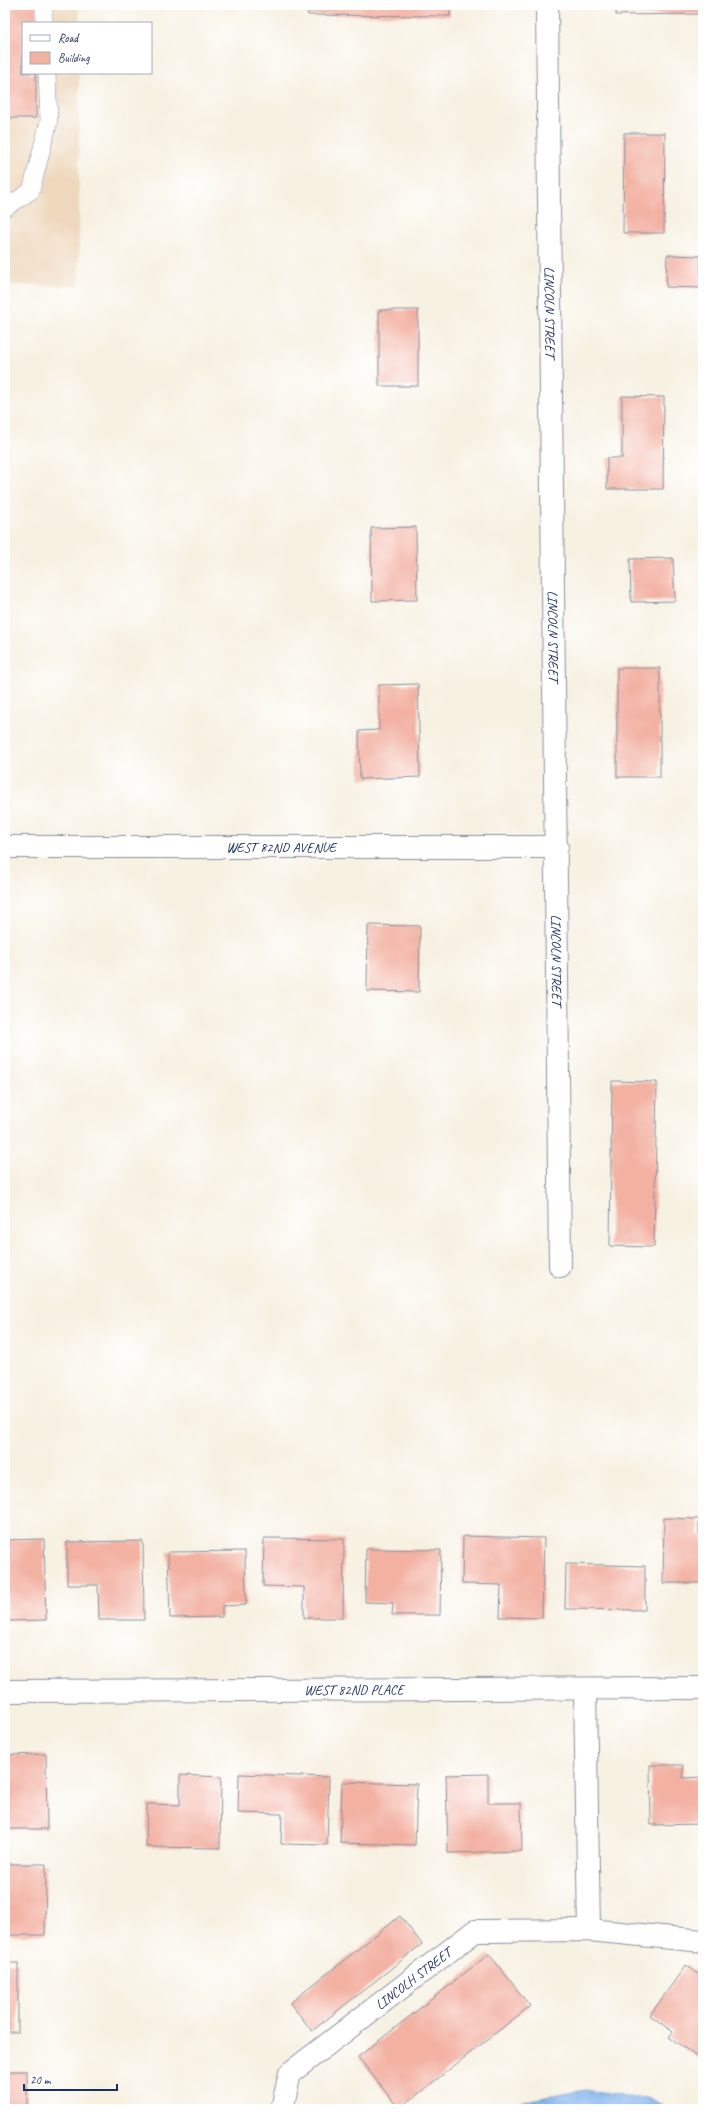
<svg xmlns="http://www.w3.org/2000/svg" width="708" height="2114" font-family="Caveat,sans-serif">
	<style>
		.built { fill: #eed7bb }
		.water { fill: #7fb1eb; stroke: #4d70a4 }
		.building { fill: #f3b1a2 }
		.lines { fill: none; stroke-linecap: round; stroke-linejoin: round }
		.service-casing { stroke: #8990a0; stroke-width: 18 }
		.minor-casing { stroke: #8990a0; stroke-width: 24 }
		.service { stroke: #fff; stroke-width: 17 }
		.minor { stroke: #fff; stroke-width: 22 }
		.labels { text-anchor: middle; stroke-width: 3.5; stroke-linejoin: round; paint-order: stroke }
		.street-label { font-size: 14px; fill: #1b2f5e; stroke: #fff }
	</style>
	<rect width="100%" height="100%" fill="#fff"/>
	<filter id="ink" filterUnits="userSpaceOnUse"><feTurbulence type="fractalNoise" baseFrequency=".025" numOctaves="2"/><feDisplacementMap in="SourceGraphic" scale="8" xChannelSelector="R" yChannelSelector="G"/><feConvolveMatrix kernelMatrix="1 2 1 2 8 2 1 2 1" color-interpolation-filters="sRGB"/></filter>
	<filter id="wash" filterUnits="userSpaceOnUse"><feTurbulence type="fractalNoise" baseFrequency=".012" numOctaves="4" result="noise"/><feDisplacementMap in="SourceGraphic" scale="16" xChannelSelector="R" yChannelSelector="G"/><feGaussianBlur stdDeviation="0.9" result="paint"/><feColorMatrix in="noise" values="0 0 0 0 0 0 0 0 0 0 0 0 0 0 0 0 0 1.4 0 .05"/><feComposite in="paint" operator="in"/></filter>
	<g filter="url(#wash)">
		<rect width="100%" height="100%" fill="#f7f1e2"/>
		<polygon class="built" points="5,5 79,5 79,23 23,23 23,73 79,73 79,286 5,285"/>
		<polygon class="water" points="585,2090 651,2099 671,2109 506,2109 515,2103"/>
		<g id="blocks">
			<g class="building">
				<polygon points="5,5 37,5 37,23 23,23 23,73 36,73 36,118 5,118"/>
				<polygon points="308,5 450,5 450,16 308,15"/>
				<polygon points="616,5 703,5 703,14 616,15"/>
				<polygon points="624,133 665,133 664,233 623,233"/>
				<polygon points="667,255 701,256 700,288 666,287"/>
				<rect x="379" y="310" width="39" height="76"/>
				<polygon points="622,396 664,397 663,489 607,489 607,458 622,458"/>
				<polygon points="416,527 417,600 372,601 371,528"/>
				<polygon points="673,558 675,601 631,602 630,559"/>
				<rect x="617" y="668" width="43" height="109"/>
				<polygon points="418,684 420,777 360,779 359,731 379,730 379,685"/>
				<polygon points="368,925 420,926 419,992 367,991"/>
				<polygon points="612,1081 657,1082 654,1247 610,1246"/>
				<polygon points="664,1518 699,1519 699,1535 703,1535 703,1583 663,1583"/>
				<polygon points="463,1536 544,1538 542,1618 500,1617 501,1585 462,1584"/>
				<polygon points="264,1538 344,1539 343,1618 304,1618 304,1587 263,1586"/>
				<polygon points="44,1539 46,1620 7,1621 5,1540"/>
				<polygon points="143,1541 144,1620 99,1620 98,1585 67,1585 67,1542"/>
				<polygon points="366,1549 441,1550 440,1615 392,1615 393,1603 365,1602"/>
				<polygon points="245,1551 246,1605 222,1606 222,1617 170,1618 168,1552"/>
				<polygon points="566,1564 645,1566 645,1610 565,1609"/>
				<polygon points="46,1754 47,1829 5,1829 5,1755"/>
				<polygon points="650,1765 683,1765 683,1778 703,1777 703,1824 651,1825"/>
				<polygon points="239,1774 329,1777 327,1845 281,1844 282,1814 238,1813"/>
				<polygon points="488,1774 488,1803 521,1803 522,1851 448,1853 446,1775"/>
				<polygon points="180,1775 221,1777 220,1848 146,1847 147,1804 180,1805"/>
				<polygon points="342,1782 417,1784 415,1845 340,1843"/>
				<polygon points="5,1864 46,1864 45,1935 5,1935"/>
				<polygon points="400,1916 422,1944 312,2031 290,2003"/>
				<polygon points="489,1954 530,2006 399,2109 358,2057"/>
				<rect x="5" y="1963" width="13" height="69"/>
				<polygon points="686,1965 703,1977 703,2061 669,2037 673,2032 650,2015"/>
				<rect x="5" y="2071" width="22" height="38"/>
			</g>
		</g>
	</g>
	<g filter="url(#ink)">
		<use href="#blocks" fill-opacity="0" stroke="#8990a0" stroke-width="1"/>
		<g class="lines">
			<defs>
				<g id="service">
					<polyline points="44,5 44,23"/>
					<polyline points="5,208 31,191 49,121 47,73"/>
				</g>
				<g id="minor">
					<path id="s1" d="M547,5L560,1266"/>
					<path id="s2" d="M5,847H557"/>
					<polyline points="585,1689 589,1930"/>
					<path id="s3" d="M5,1691L703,1688"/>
					<path id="s4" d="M282,2109L290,2073L475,1931L589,1930L703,1941"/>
				</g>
			</defs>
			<use href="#service" class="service-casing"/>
			<use href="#minor" class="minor-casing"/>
			<use href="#service" class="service"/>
			<use href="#minor" class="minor"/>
		</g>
	</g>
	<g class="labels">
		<g class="street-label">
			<text dy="5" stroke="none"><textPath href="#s1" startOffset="307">LINCOLN STREET</textPath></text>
			<text dy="5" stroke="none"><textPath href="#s1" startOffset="631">LINCOLN STREET</textPath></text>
			<text dy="5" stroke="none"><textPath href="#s2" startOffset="276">WEST 82ND AVENUE</textPath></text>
			<text dy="5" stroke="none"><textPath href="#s1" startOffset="955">LINCOLN STREET</textPath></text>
			<text dy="5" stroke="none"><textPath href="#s3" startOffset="349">WEST 82ND PLACE</textPath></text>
			<text dy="5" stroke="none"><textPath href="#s4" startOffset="192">LINCOLH STREET</textPath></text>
		</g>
	</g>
	<rect width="708" height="2114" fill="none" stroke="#fff" stroke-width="20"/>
	<rect x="22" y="22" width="130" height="52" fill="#ffffff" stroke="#a4acbf"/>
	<rect x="30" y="35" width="20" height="6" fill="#ffffff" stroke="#a4acbf"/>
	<text x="58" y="42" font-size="12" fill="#1b2f5e">Road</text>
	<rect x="30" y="52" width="20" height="12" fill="#f3b1a2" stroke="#a4acbf"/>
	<text x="58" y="62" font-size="12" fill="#1b2f5e">Building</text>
	<path d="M24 2084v6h93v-6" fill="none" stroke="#1b2f5e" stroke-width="2"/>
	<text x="30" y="2084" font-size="12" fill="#1b2f5e" stroke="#ffffff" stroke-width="3" paint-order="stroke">20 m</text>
</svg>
